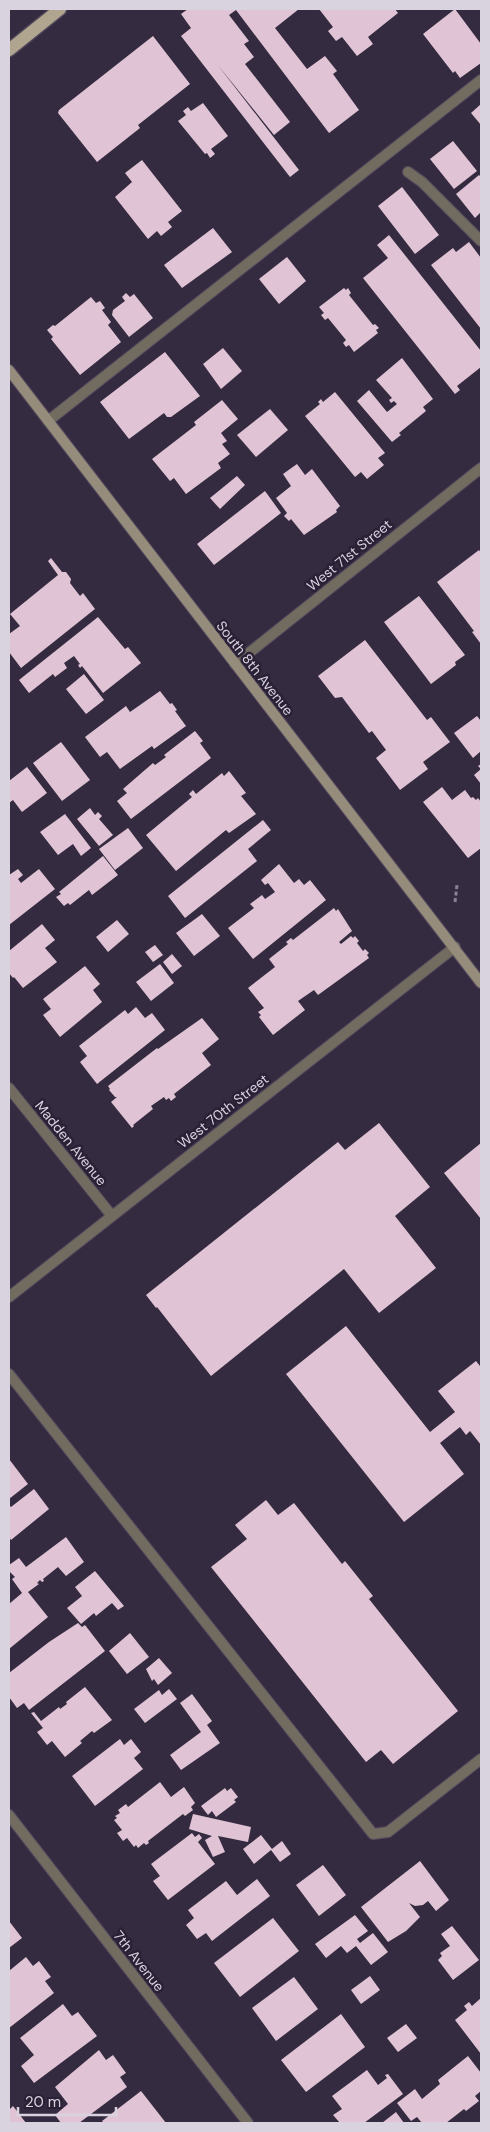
<svg xmlns="http://www.w3.org/2000/svg" width="490" height="2132" font-family="'DM Sans',sans-serif">
	<style>
		.building { fill: #e0c4d5 }
		.lines { fill: none; stroke-linecap: round; stroke-linejoin: round }
		.lane-casing { stroke: #53495d; stroke-width: 12 }
		.street-casing { stroke: #53495d; stroke-width: 12 }
		.secondary-casing { stroke: #53495d; stroke-width: 12 }
		.primary-casing { stroke: #53495d; stroke-width: 15 }
		.path { stroke: #888191; stroke-width: 3; stroke-dasharray: 4 2.5; stroke-linecap: butt }
		.lane { stroke: #716b60; stroke-width: 10 }
		.street { stroke: #716b60; stroke-width: 10 }
		.secondary { stroke: #958c7b; stroke-width: 10 }
		.primary { stroke: #b0a58f; stroke-width: 12 }
		.labels { text-anchor: middle; stroke-width: 5; stroke-linejoin: round; paint-order: stroke }
		.street-label { font-size: 14px; fill: #d9d3e0; stroke: #2b2136 }
	</style>
	<rect width="100%" height="100%" fill="#352b40"/>
	<g class="building">
		<polygon points="188,9 299,9 275,28 307,69 325,56 337,71 333,74 359,110 329,133 236,10 229,15 249,41 244,44 254,57 245,64 290,122 274,135 217,64 299,170 290,177 181,36 191,28 181,14"/>
		<polygon points="319,9 395,9 398,13 368,37 373,44 357,56 342,37 336,41 328,31 333,27"/>
		<polygon points="455,9 481,44 481,63 460,78 455,71 453,73 423,34"/>
		<polygon points="153,36 190,84 138,125 140,128 97,162 58,113 59,110"/>
		<polygon points="203,103 228,136 211,149 215,154 210,158 207,153 205,154 178,121 186,115 183,111 188,107 191,111"/>
		<polygon points="481,104 481,125 471,113"/>
		<polygon points="453,141 477,171 454,189 430,159"/>
		<polygon points="142,160 182,211 168,222 172,227 161,236 157,231 148,239 115,197 132,182 125,173"/>
		<polygon points="479,175 481,177 481,212 475,218 456,194"/>
		<polygon points="402,187 439,235 415,254 378,206"/>
		<polygon points="213,228 232,252 182,288 164,265"/>
		<polygon points="389,235 481,351 481,367 457,386 460,390 455,394 363,278 388,258 377,245"/>
		<polygon points="469,242 481,258 481,329 431,265 453,248 456,252"/>
		<polygon points="287,257 306,281 279,304 259,279"/>
		<polygon points="344,288 346,290 348,288 351,293 349,295 373,325 375,324 379,328 376,330 378,333 354,352 349,345 346,347 343,343 346,340 328,318 325,320 321,315 324,313 319,307"/>
		<polygon points="126,293 130,297 134,294 153,318 129,337 112,315 113,310 125,301 122,297"/>
		<polygon points="91,297 96,303 100,301 105,308 102,310 111,322 108,325 121,342 80,375 51,339 53,337 47,330 53,325 55,326"/>
		<polygon points="223,348 242,371 221,389 203,364"/>
		<polygon points="165,352 200,396 171,417 167,417 164,413 129,439 100,402"/>
		<polygon points="402,358 433,399 423,407 426,411 399,433 401,435 392,442 357,401 369,390 387,412 397,404 394,401 391,403 389,400 392,398 376,380"/>
		<polygon points="335,392 385,453 378,458 384,465 367,479 361,472 355,477 305,416 320,404 318,402 321,399 323,402"/>
		<polygon points="222,400 238,419 221,433 227,441 222,444 230,454 218,463 221,468 186,494 174,478 170,481 152,459 196,425 194,422"/>
		<polygon points="270,409 288,430 256,457 237,435"/>
		<polygon points="297,464 305,475 312,469 340,506 336,510 337,512 304,535 291,519 289,521 284,516 287,513 276,498 291,486 283,474"/>
		<polygon points="237,476 245,485 220,509 210,498"/>
		<polygon points="265,491 281,513 214,565 197,544"/>
		<polygon points="479,550 481,553 481,644 472,632 474,631 437,582"/>
		<polygon points="51,558 62,572 66,572 71,579 70,583 80,596 83,593 95,609 21,668 9,652 9,634 20,626 10,614 58,575 48,561"/>
		<polygon points="419,596 465,655 455,662 456,665 431,684 384,622"/>
		<polygon points="98,617 125,649 128,647 141,663 103,693 82,666 80,668 78,665 80,664 74,656 64,663 67,668 55,677 53,674 29,693 19,680"/>
		<polygon points="365,640 427,720 431,717 450,742 423,762 428,769 400,790 376,758 386,750 372,731 369,733 342,697 335,698 318,676"/>
		<polygon points="84,674 104,700 86,714 66,689"/>
		<polygon points="160,691 170,704 172,703 177,710 175,711 186,726 154,749 152,746 120,769 107,752 100,757 85,737 126,706 130,712"/>
		<polygon points="477,716 481,721 481,751 473,758 454,733"/>
		<polygon points="195,731 203,741 200,743 211,758 131,819 117,801 127,793 123,789 153,763 155,765 166,757 164,755"/>
		<polygon points="61,742 90,780 62,801 33,763"/>
		<polygon points="481,764 481,784 474,775 481,769 478,766"/>
		<polygon points="27,767 47,793 22,812 13,800 9,803 9,781"/>
		<polygon points="229,771 246,793 241,796 256,814 229,833 226,830 176,871 146,835 192,797 189,794 193,790 196,794 222,773 224,776"/>
		<polygon points="442,787 452,800 465,790 471,798 473,797 476,800 478,798 481,802 480,806 481,808 481,848 468,858 423,802"/>
		<polygon points="90,808 95,815 98,812 102,816 99,819 113,835 99,846 77,819"/>
		<polygon points="65,814 91,848 81,856 73,844 58,855 40,832"/>
		<polygon points="263,820 271,830 248,849 257,861 185,918 168,896"/>
		<polygon points="128,828 143,848 115,870 99,849"/>
		<polygon points="103,856 118,875 92,895 89,890 70,905 68,903 64,906 56,897 61,894 59,892"/>
		<polygon points="279,864 294,883 299,879 304,885 310,880 326,900 253,959 228,928 254,908 250,904 262,895 265,899 275,892 268,883 265,885 261,880"/>
		<polygon points="18,869 23,875 18,879 21,883 39,869 55,889 9,925 9,875"/>
		<polygon points="334,908 336,911 338,909 352,931 339,942 341,944 351,936 353,938 355,936 359,941 357,943 363,951 365,949 369,953 367,955 369,958 318,995 314,990 298,1001 305,1010 273,1035 259,1017 261,1015 258,1012 264,1008 248,988 275,967 269,959 288,944 286,942 291,938 293,940"/>
		<polygon points="202,914 220,936 194,956 176,933"/>
		<polygon points="117,920 129,934 108,952 96,937"/>
		<polygon points="42,924 55,940 45,948 57,962 23,988 14,977 13,978 9,973 9,951"/>
		<polygon points="155,945 163,955 153,962 145,952"/>
		<polygon points="172,954 182,966 172,974 163,962"/>
		<polygon points="160,964 174,983 151,1001 136,982"/>
		<polygon points="85,966 100,984 93,990 102,1002 60,1037 43,1015 51,1009 43,999"/>
		<polygon points="136,1007 145,1018 152,1013 165,1030 97,1084 80,1062 87,1056 79,1046 125,1010 128,1014"/>
		<polygon points="202,1018 219,1039 202,1053 211,1065 174,1094 176,1097 171,1101 169,1098 166,1100 164,1097 151,1106 153,1109 133,1125 134,1126 132,1128 111,1102 117,1097 115,1097 109,1090 110,1089 108,1086 157,1048 158,1049"/>
		<polygon points="379,1123 430,1187 395,1216 436,1268 379,1313 344,1269 211,1376 157,1307 156,1308 146,1295 338,1142 345,1150"/>
		<polygon points="481,1143 481,1219 444,1173"/>
		<polygon points="346,1326 430,1432 455,1412 438,1391 476,1361 480,1366 481,1365 481,1445 470,1431 466,1435 460,1427 440,1443 464,1474 404,1522 286,1374"/>
		<polygon points="9,1459 28,1484 9,1499"/>
		<polygon points="34,1489 49,1509 11,1540 9,1537 9,1505 11,1507"/>
		<polygon points="266,1500 278,1515 294,1503 342,1564 345,1561 373,1596 369,1599 458,1711 393,1764 381,1750 366,1762 211,1567 247,1539 235,1525"/>
		<polygon points="66,1537 84,1562 66,1576 58,1567 43,1579 44,1581 42,1582 40,1580 37,1583 39,1584 28,1592 48,1617 9,1649 9,1604 22,1593 12,1579 15,1577 9,1571 9,1565 19,1558 26,1567"/>
		<polygon points="95,1571 124,1606 118,1610 112,1603 96,1616 94,1613 81,1624 67,1608 82,1596 75,1587"/>
		<polygon points="78,1623 82,1627 85,1625 105,1651 29,1710 24,1703 17,1708 9,1697 9,1673 49,1642"/>
		<polygon points="130,1633 149,1657 127,1674 109,1651"/>
		<polygon points="159,1658 172,1673 158,1685 154,1679 152,1681 146,1669"/>
		<polygon points="85,1687 112,1720 94,1733 92,1731 80,1741 82,1743 65,1757 52,1741 47,1745 37,1732 43,1728 31,1713 34,1712 41,1721 59,1707 60,1709 67,1704 66,1702"/>
		<polygon points="169,1689 177,1699 145,1723 134,1709 159,1690 162,1695"/>
		<polygon points="192,1694 212,1721 207,1725 220,1743 181,1770 170,1755 201,1732 180,1703"/>
		<polygon points="120,1739 124,1745 131,1739 141,1752 134,1758 143,1769 95,1806 72,1776"/>
		<polygon points="160,1782 171,1797 184,1787 195,1803 191,1807 193,1810 185,1816 183,1814 148,1841 149,1843 146,1845 144,1843 138,1848 136,1845 134,1847 127,1838 123,1841 117,1833 122,1830 114,1820 117,1818 115,1816 120,1813 118,1810 126,1804 128,1807"/>
		<polygon points="225,1788 227,1791 231,1788 238,1797 234,1800 236,1802 216,1817 212,1811 208,1815 201,1806"/>
		<polygon points="193,1814 251,1827 248,1842 218,1836 225,1852 213,1857 205,1840 212,1836 189,1829"/>
		<polygon points="192,1833 195,1837 199,1834 202,1838 198,1842 215,1864 168,1900 153,1881 160,1876 151,1864"/>
		<polygon points="261,1835 272,1849 282,1841 291,1854 280,1862 271,1850 254,1864 243,1849"/>
		<polygon points="420,1861 449,1900 436,1911 428,1901 423,1905 415,1906 409,1903 420,1917 406,1931 388,1942 361,1907"/>
		<polygon points="323,1865 346,1895 319,1916 296,1885"/>
		<polygon points="257,1879 270,1896 212,1941 206,1933 197,1939 186,1925 194,1918 188,1910 226,1881 237,1895"/>
		<polygon points="355,1915 368,1931 357,1939 360,1943 373,1933 388,1952 371,1965 356,1946 347,1953 341,1946 326,1958 315,1944"/>
		<polygon points="273,1918 299,1951 240,1997 214,1963"/>
		<polygon points="9,1921 22,1938 9,1948"/>
		<polygon points="452,1926 479,1960 453,1980 438,1960 442,1956 440,1953 450,1946 441,1934"/>
		<polygon points="26,1957 33,1966 39,1961 51,1977 45,1981 54,1993 9,2028 9,1971"/>
		<polygon points="370,1976 380,1990 361,2004 351,1990"/>
		<polygon points="294,1977 318,2009 276,2041 252,2008"/>
		<polygon points="481,1998 481,2054 455,2020 467,2010 464,2006 469,2002 472,2006"/>
		<polygon points="63,2004 72,2016 78,2012 97,2036 34,2083 21,2066 34,2055 20,2038"/>
		<polygon points="341,2014 365,2047 306,2092 281,2060"/>
		<polygon points="406,2024 417,2038 398,2052 387,2038"/>
		<polygon points="99,2050 106,2060 113,2055 126,2073 120,2077 127,2087 79,2123 61,2123 55,2115 68,2104 55,2087"/>
		<polygon points="468,2056 481,2073 481,2091 475,2096 479,2101 466,2111 464,2109 446,2123 422,2123 417,2117 411,2121 397,2103 415,2089 422,2099 440,2084 438,2080"/>
		<polygon points="367,2070 378,2085 387,2078 385,2075 388,2074 403,2094 364,2123 340,2123 333,2115 342,2109 332,2096"/>
		<polygon points="141,2091 166,2123 104,2123 102,2121"/>
		<polygon points="13,2106 26,2123 9,2123 9,2110"/>
		<polygon points="396,2112 404,2123 382,2123"/>
	</g>
	<g class="lines">
		<defs>
			<g id="lane">
				<polyline points="408,172 422,182 481,241"/>
				<polyline points="48,421 481,80"/>
				<polyline points="9,1374 373,1834 388,1832 481,1759"/>
			</g>
			<g id="street">
				<polyline points="235,664 481,468"/>
				<polyline points="9,1088 112,1216"/>
				<polyline points="9,1297 455,947"/>
				<polyline points="9,1815 248,2123"/>
			</g>
			<polyline id="secondary" points="9,370 481,983"/>
			<polyline id="primary" points="9,50 60,9"/>
		</defs>
		<use href="#lane" class="lane-casing"/>
		<use href="#street" class="street-casing"/>
		<use href="#secondary" class="secondary-casing"/>
		<use href="#primary" class="primary-casing"/>
		<polyline class="path" points="455,902 457,885"/>
		<use href="#lane" class="lane"/>
		<use href="#street" class="street"/>
		<use href="#secondary" class="secondary"/>
		<use href="#primary" class="primary"/>
	</g>
	<g class="labels">
		<g class="street-label">
			<text transform="translate(349 555) rotate(-39)" y="5">West 71st Street</text>
			<text transform="translate(255 668) rotate(52)" y="5">South 8th Avenue</text>
			<text transform="translate(223 1111) rotate(-38)" y="5">West 70th Street</text>
			<text transform="translate(71 1143) rotate(51)" y="5">Madden Avenue</text>
			<text transform="translate(139 1961) rotate(52)" y="5">7th Avenue</text>
		</g>
	</g>
	<rect width="490" height="2132" fill="none" stroke="#d9d3e0" stroke-width="20"/>
	<path d="M18 2107v8h98v-8" fill="none" stroke="#d9d3e0" stroke-width="2.5"/>
	<text x="25" y="2107" font-size="15" fill="#d9d3e0" stroke="#2b2136" stroke-width="4" paint-order="stroke">20 m</text>
</svg>
